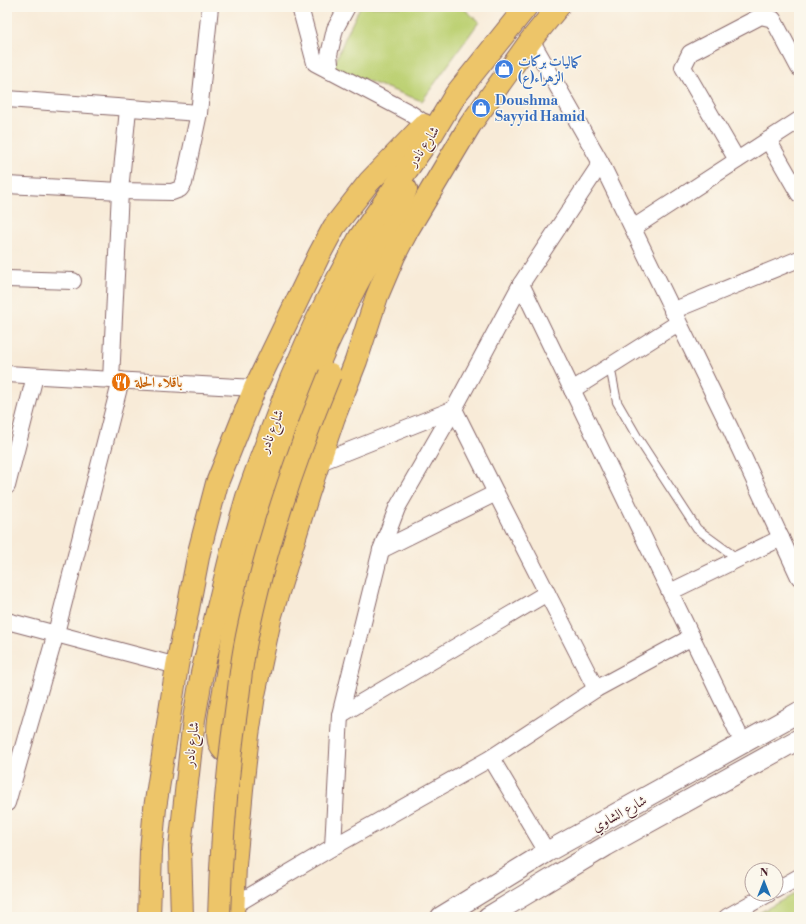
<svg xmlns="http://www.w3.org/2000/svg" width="806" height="924" font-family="'Libre Bodoni',Amiri,serif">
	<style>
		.green { fill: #bdd175; stroke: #847850 }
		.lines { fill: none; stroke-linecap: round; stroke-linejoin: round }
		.service-casing { stroke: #876668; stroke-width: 10 }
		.minor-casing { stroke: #876668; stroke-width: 18 }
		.tertiary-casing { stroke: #876668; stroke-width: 22 }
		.primary-casing { stroke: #876668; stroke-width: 24 }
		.service { stroke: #fff; stroke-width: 8 }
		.minor { stroke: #fff; stroke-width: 16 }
		.tertiary { stroke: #fff; stroke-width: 20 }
		.primary { stroke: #edc569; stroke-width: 22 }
		.primary-bridge-casing { stroke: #876668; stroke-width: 24; stroke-linecap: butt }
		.primary-bridge { stroke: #edc569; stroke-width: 22 }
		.labels { text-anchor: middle; stroke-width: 3; stroke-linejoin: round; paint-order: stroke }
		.shop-label { font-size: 14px; font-weight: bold; fill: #366cbe; stroke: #fbf7ec; text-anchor: start }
		.street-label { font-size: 14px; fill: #4a1f2b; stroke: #fbf7ec }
		.food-label { font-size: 14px; font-weight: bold; fill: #c56008; stroke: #fbf7ec; text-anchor: start }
	</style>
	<rect width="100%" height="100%" fill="#fbf7ec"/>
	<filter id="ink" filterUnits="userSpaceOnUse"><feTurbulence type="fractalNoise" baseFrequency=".025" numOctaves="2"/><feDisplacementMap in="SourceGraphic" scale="8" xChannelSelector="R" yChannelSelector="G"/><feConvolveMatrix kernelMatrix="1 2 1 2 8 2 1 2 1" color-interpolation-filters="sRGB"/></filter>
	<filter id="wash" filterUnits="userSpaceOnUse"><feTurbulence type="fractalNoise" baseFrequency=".012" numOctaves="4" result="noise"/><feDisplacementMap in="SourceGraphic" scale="16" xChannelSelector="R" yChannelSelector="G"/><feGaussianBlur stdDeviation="0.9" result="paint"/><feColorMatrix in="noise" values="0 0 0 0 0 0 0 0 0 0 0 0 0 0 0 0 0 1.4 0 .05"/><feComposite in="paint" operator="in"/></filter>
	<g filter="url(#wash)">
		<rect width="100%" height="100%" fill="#f8ebd8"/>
		<g class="green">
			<polygon points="360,7 462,7 479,22 422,101 333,68 345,38"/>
			<polygon points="797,892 799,896 799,917 752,917"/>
		</g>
	</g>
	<g filter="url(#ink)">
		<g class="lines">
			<defs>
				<polyline id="service" points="610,366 617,402 639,440 697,529 738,559"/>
				<g id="minor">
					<polyline points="300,7 315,63 410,113 426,124 436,126"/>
					<polyline points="531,40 601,163 730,428 799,577"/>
					<polyline points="331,72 329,55 335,29 347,7"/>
					<polyline points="7,99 199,113"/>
					<polyline points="768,140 799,194"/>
					<polyline points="737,160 683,67 690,53 761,16 773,19 799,68"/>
					<polyline points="7,185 120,191 172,192 180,189 184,183 199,113 210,7"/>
					<polyline points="633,228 799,120"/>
					<polyline points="7,279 73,281"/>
					<polyline points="521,284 743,743"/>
					<polyline points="672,311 799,259"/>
					<polyline points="7,374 255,388"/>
					<polyline points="111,380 120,191 128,109"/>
					<polyline points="572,390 678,323"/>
					<polyline points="318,463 454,409 496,493 596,689"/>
					<polyline points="7,486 35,376"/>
					<polyline points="381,550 496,493"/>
					<polyline points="670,592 781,538"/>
					<polyline points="7,621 177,666"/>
					<polyline points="340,715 547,593"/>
					<polyline points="491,758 547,852"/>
					<polyline points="7,803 56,633 121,380"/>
					<polyline points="333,847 340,715 381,550 397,508 454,409 521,284 601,163"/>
					<polyline points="776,890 799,877"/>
					<polyline points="233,906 333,847 491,758 596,689 692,637"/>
					<polyline points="727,917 768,894"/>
				</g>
				<g id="tertiary">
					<polyline points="441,917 547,852 799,712"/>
					<polyline points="488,917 606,846 799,739"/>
				</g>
				<g id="primary">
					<polyline points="398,246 470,125 531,40 558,7"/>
					<path d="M244,747L239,753C206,760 221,709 224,691C229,663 233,635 238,607C256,523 285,440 320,360C343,307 372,256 400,204L406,189"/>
					<polyline points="149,917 151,850 155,808 163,756 177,666 199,552 217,483 255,388 319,255 334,227 369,182 424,125"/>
					<polyline points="182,917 180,847 194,719 202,673 233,546 247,497 261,458 291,379 314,326 335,284 360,237 432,134 456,94 526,7"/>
					<polyline points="233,917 235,865 242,789 248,735 254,695 271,615 308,494 334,417 356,361 377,296 394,256 406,233"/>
				</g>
			</defs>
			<use href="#service" class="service-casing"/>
			<use href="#minor" class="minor-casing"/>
			<use href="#tertiary" class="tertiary-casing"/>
			<use href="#primary" class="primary-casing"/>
			<use href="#service" class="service"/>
			<use href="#minor" class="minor"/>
			<use href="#tertiary" class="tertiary"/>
			<use href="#primary" class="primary"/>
			<defs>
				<path id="primary-bridge" d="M219,917C221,845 227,774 237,704C239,691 240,678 242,665C245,643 250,621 255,600C273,522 300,447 330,374"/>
			</defs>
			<use href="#primary-bridge" class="primary-bridge-casing"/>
			<use href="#primary-bridge" class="primary-bridge"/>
		</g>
	</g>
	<defs>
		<symbol id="shop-disc" viewBox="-11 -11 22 22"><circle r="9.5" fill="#3f7fe0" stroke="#fbf7ec"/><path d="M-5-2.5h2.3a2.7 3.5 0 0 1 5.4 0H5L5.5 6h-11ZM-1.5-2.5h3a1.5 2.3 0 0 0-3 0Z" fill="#fff"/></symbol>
		<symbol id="restaurant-disc" viewBox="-11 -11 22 22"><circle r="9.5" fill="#e8710a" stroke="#fbf7ec"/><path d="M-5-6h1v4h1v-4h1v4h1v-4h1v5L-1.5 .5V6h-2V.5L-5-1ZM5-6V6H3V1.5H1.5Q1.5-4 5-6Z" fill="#fff"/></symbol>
	</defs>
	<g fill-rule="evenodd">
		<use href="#shop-disc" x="493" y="58" width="22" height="22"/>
		<use href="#shop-disc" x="470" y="97" width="22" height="22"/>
		<use href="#restaurant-disc" x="110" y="371" width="22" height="22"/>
	</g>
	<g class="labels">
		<g class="shop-label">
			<text x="518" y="66">كماليات بركات<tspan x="518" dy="16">الزهراء(ع)</tspan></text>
			<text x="495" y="105">Doushma<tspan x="495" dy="16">Sayyid Hamid</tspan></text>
		</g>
		<g class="street-label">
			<text transform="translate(423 146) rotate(-56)" y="5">شارع نادر</text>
			<text transform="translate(271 431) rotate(-69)" y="5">شارع نادر</text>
			<text transform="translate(191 744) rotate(-83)" y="5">شارع نادر</text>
			<text transform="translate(619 813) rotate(-29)" y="5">شارع الشاوي</text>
		</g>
		<g class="food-label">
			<text x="135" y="387">باقلاء الحلة</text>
		</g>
	</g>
	<rect width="806" height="924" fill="none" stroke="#fbf7ec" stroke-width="24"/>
	<g transform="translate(764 882)"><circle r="19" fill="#fbf7ec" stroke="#b4a19f"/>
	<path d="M0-3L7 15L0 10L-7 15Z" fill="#1f6fb2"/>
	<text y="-6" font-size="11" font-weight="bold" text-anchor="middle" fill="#4a1f2b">N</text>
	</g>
</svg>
